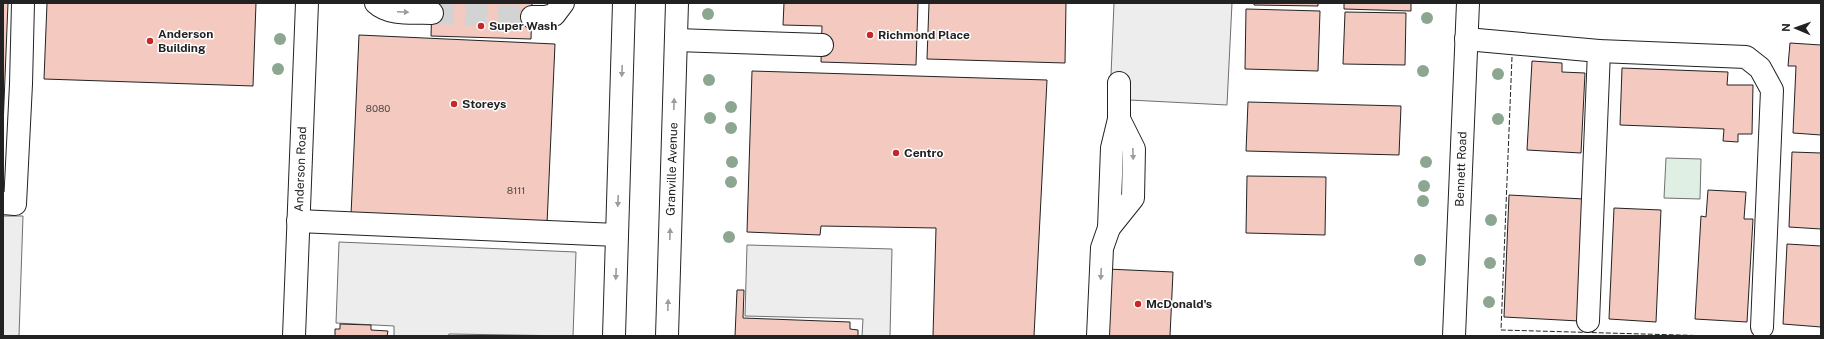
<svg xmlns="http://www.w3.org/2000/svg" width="1824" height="339" font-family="'Public Sans',sans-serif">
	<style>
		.green { fill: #e0efe3; stroke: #6f6f6f }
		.parking { fill: #ededed; stroke: #6f6f6f }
		.building { fill: #f3c9c0; stroke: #222 }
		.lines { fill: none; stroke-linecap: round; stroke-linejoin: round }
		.minor-tunnel { stroke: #d3d3d3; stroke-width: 22; stroke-dasharray: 22 11; stroke-linecap: butt }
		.minor-casing { stroke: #222; stroke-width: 24 }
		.major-casing { stroke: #222; stroke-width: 24 }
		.minor { stroke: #fff; stroke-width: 22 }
		.major { stroke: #fff; stroke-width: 22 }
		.fence { stroke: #222; stroke-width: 1; stroke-dasharray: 5 2; stroke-linecap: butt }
		.tree { fill: #8da692 }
		.oneway { fill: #9c9c9c }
		.poi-dot { fill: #c62828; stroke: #fff; stroke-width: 1.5 }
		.labels { text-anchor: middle; stroke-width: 3; stroke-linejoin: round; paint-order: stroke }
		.number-label { font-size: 10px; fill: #564c4a }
		.poi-label { font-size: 12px; font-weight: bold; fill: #222; stroke: #fff; text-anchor: start }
		.street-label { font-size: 12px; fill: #222; stroke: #fff }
	</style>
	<rect width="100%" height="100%" fill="#fff"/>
	<polygon class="green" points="1666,158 1701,159 1700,199 1664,198"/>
	<g class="parking">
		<polygon points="1114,3 1232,3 1227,105 1110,99"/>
		<polygon points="3,216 23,216 19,336 3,336"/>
		<polygon points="339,242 576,252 573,336 449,334 448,336 394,336 394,326 336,323"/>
		<polygon points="747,245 892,249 890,336 862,336 863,319 745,316"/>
	</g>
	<g class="building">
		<polygon points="3,3 8,3 3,127"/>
		<polygon points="47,3 256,3 253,86 44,79"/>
		<polygon points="432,3 532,3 531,39 431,36"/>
		<polygon points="784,3 918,3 916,65 821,62 822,26 783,25"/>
		<polygon points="929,3 1066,3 1065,63 927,59"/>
		<polygon points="1254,3 1318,3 1318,6 1254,5"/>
		<polygon points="1344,3 1411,3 1411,11 1344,9"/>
		<polygon points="1246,9 1320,11 1318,71 1245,69"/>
		<polygon points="1345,12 1406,13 1405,65 1343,64"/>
		<polygon points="359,35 555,44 547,224 351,215"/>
		<polygon points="1790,43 1821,45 1821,135 1793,133 1796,66 1788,66"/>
		<polygon points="1532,61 1562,63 1562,72 1585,73 1581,153 1527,150"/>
		<polygon points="1622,68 1728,72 1727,85 1753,85 1752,134 1738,134 1738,142 1723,141 1724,129 1620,125"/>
		<polygon points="752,71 1047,80 1034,336 933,336 936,228 821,226 820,235 747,232"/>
		<polygon points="1248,102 1401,106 1399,155 1246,151"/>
		<polygon points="1792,152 1821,153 1821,229 1789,227"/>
		<polygon points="1247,176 1326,177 1325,235 1246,233"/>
		<polygon points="1708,190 1746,192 1744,219 1753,219 1747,322 1695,319 1701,216 1706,217"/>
		<polygon points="1509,195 1584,199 1579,321 1504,317"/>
		<polygon points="1614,208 1661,210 1656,322 1609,319"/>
		<polygon points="1787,244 1821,246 1821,327 1783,324"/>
		<polygon points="1107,269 1173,272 1170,336 1103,336"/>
		<polygon points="737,290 744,290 743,318 850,322 850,329 858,330 858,336 735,336"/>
		<polygon points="340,324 371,325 371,330 388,331 387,336 335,336 335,329 340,329"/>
	</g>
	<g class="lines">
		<polyline class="minor-tunnel" points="432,13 532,17"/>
		<defs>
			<g id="minor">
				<path d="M376,3C390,16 414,12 432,13"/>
				<polyline points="532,17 545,17 554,15 563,3"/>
				<polyline points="1466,39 1599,51 1746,57 1760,68 1772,90 1762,327"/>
				<polyline points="676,40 822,45"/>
				<polyline points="3,203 15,204 21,84 23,3"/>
				<polyline points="298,221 617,235"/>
				<polyline points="1109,228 1112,148 1119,119 1119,83"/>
				<polyline points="1588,321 1599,51"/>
				<path id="s1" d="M294,336L307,3"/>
				<polyline points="1098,336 1102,248 1109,228 1133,198 1134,149 1119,119"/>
				<path id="s2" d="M1454,336L1468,3"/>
			</g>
			<g id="major">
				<polyline points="614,336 624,3"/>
				<path id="s3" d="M667,336L677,3"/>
			</g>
		</defs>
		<use href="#minor" class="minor-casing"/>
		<use href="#major" class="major-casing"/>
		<use href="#minor" class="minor"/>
		<use href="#major" class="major"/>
		<polyline class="fence" points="1512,57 1501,330 1714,336"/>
	</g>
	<g class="tree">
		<circle cx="708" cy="14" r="6"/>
		<circle cx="1427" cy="18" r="6"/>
		<circle cx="280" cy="39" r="6"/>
		<circle cx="278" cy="69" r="6"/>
		<circle cx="1423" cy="71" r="6"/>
		<circle cx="1498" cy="74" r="6"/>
		<circle cx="709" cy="80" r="6"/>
		<circle cx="731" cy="107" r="6"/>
		<circle cx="710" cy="118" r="6"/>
		<circle cx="1498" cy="119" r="6"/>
		<circle cx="731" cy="128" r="6"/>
		<circle cx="732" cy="162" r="6"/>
		<circle cx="1426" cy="162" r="6"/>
		<circle cx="731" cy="182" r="6"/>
		<circle cx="1424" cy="186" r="6"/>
		<circle cx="1423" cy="201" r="6"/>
		<circle cx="1491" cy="220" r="6"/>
		<circle cx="729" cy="237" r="6"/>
		<circle cx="1420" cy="260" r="6"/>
		<circle cx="1490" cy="263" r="6"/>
		<circle cx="1489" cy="302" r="6"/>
	</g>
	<defs><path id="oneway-solid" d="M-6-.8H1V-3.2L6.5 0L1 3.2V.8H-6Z"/></defs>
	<g class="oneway">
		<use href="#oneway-solid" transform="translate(403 12) rotate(2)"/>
		<use href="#oneway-solid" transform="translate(622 71) rotate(92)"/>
		<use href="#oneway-solid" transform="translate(674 104) rotate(-88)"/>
		<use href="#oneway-solid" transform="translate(1133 154) rotate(88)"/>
		<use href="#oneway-solid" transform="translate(618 201) rotate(92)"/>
		<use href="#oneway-solid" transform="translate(670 234) rotate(-88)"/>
		<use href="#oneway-solid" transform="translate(616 274) rotate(92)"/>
		<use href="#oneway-solid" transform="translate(1101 274) rotate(93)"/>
		<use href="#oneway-solid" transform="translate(668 305) rotate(-88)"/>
	</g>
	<g class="poi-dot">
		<circle cx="481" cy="26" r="4"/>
		<circle cx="870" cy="35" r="4"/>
		<circle cx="150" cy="41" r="4"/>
		<circle cx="454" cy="104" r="4"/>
		<circle cx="896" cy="153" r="4"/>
		<circle cx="1138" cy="304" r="4"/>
	</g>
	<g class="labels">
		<g class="number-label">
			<text x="378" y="112">8080</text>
			<text x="516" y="194">8111</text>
		</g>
		<g class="poi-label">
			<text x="489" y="30">Super Wash</text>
			<text x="158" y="38">Anderson<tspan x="158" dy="14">Building</tspan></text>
			<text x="878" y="39">Richmond Place</text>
			<text x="462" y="108">Storeys</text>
			<text x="904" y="157">Centro</text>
			<text x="1146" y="308">McDonald's</text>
		</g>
		<g class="street-label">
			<text dy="4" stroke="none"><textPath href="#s2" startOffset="167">Bennett Road</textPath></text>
			<text dy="4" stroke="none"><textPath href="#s1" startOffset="167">Anderson Road</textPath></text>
			<text dy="4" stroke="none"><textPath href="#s3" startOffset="167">Granville Avenue</textPath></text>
		</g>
	</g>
	<rect width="1824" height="339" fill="none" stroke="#222222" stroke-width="8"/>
	<g transform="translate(1796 28) rotate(272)" stroke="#ffffff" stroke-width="3" paint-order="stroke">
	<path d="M0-3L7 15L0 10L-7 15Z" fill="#222222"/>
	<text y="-6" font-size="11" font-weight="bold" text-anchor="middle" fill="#222222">N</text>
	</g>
</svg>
